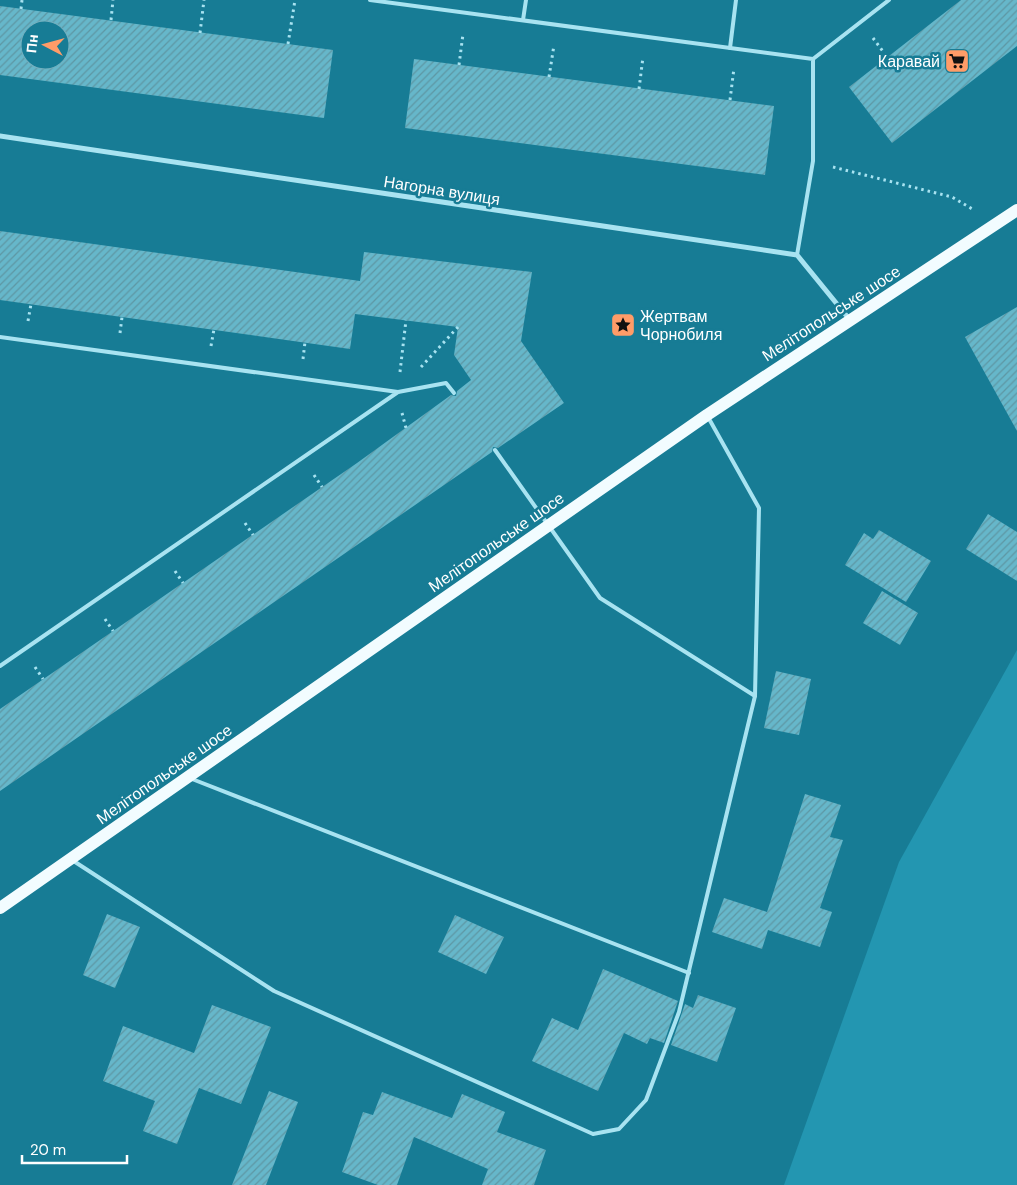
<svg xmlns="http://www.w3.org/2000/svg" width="1017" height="1185" font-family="'DM Sans',sans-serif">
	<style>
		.grass { fill: #2396b1 }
		.building { fill: url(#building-hatch); fill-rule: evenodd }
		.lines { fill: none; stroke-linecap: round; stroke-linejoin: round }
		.path { stroke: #a8e3f1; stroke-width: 3; stroke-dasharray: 2.5 4; stroke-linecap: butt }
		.service { stroke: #a8e3f1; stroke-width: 4 }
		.minor { stroke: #a8e3f1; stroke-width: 5 }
		.primary { stroke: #f2fcff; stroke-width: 12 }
		.labels { text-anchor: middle; stroke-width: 5; stroke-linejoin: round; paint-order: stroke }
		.poi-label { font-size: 16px; fill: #fff; stroke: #177c95; text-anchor: end }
		.street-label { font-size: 16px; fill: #fff; stroke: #177c95 }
	</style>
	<defs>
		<pattern id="building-hatch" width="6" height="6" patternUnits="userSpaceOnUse" patternTransform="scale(1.25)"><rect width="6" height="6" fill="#66b7ca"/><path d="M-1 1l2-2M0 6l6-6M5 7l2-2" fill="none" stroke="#5e97a4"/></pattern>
	</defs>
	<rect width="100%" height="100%" fill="#177c95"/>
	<polygon class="grass" points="1017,650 1017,1185 784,1185 899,862"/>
	<g class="building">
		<polygon points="961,0 1017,0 1017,46 892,143 849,87"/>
		<path d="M0,6L333,50L324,118L0,75ZM30,30H60V60H30Z"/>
		<polygon points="414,59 774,106 765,175 405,128"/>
		<polygon points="0,231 360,281 364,252 532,272 521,341 564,403 498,448 493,447 492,452 0,791 0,709 357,463 451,395 456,396 457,391 471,380 454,355 458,327 355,314 350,349 0,300"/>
		<polygon points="1017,307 1017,431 965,337"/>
		<polygon points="988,514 1017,532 1017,581 966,549"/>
		<polygon points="879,530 931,561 906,602 845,565 864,533 873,539"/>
		<polygon points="882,591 918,613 900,645 863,623"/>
		<polygon points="776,671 811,679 799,735 764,728"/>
		<polygon points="805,794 841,805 830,837 843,840 820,908 832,912 820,947 768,930 762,949 712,932 724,898 767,912"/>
		<polygon points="107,914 140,927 115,988 83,975"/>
		<polygon points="455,915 504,937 486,974 438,952"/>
		<polygon points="603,969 678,1001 664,1043 650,1038 647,1044 624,1033 598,1091 532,1061 552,1018 578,1030"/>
		<polygon points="698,995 736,1008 717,1062 671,1045 685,1004 693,1008"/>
		<polygon points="212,1005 271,1027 241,1104 199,1088 177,1144 143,1131 155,1101 103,1081 123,1026 194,1053"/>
		<polygon points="269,1091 298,1102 266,1185 232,1185"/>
		<polygon points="382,1092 452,1118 462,1094 505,1112 497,1132 546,1150 534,1185 482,1185 488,1169 414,1137 397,1185 378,1185 342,1172 363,1112 373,1115"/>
	</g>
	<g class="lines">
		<g class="path">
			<polyline points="21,9 22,0"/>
			<polyline points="111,20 113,0"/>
			<polyline points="200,33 204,0"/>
			<polyline points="873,38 887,57"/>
			<polyline points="288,44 295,0"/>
			<polyline points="459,65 463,34"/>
			<polyline points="549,77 554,45"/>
			<polyline points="639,89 643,57"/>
			<polyline points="730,100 734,68"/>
			<polyline points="833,167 952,197 974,210"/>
			<polyline points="28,321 31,304"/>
			<polyline points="120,333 122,317"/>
			<polyline points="211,346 214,329"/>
			<polyline points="303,359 305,342"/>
			<polyline points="421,367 458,327"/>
			<polyline points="400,372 406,320"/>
			<polyline points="402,413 406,428"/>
			<polyline points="314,475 322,487"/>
			<polyline points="245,523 253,535"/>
			<polyline points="175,571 183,583"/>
			<polyline points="105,619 113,631"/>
			<polyline points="35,667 43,679"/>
		</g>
		<g class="service">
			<polyline points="370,0 813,59 813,161 797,255"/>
			<polyline points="523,20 526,0"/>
			<polyline points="730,48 736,0"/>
			<polyline points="813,59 889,0"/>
			<polyline points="0,337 398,392 0,666"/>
			<polyline points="398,392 446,383 454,393"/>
			<polyline points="495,450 600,598 755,696"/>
			<polyline points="192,779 689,973"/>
			<polyline points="72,860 274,991 593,1134 619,1129 646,1100 679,1012 755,696 759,508 708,417"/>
		</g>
		<polyline class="minor" points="0,136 797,255 850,320"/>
		<polyline class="primary" points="0,908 707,415 1017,210"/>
	</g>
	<defs>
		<symbol id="supermarket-square" viewBox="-11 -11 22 22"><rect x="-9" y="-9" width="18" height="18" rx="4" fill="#ff9c68" stroke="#177c95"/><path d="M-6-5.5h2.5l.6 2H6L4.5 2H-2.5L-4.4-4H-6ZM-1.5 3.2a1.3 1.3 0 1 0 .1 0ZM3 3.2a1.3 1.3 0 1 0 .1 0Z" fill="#111"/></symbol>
		<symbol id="sight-square" viewBox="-11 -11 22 22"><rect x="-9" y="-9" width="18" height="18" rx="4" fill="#ff9c68" stroke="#177c95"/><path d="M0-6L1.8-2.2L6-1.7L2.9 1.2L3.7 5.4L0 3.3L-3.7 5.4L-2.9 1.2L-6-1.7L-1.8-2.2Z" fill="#111"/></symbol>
	</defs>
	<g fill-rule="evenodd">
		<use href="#supermarket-square" x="943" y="47" width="28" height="28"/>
		<use href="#sight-square" x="609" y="311" width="28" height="28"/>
	</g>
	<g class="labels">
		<g class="poi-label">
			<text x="940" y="67">Каравай</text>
			<text x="640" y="322" text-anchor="start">Жертвам<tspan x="640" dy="18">Чорнобиля</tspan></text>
		</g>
		<g class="street-label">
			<text transform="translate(442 190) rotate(9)" y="6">Нагорна вулиця</text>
			<text transform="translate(831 313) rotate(-33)" y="6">Мелітопольське шосе</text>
			<text transform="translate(496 542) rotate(-35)" y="6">Мелітопольське шосе</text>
			<text transform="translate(164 774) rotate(-35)" y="6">Мелітопольське шосе</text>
		</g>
	</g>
	<g transform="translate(45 45) rotate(276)"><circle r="24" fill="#177c95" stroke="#74b0bf"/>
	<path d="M0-4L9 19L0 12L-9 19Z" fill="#ff9c68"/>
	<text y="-8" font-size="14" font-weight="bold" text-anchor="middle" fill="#ffffff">Пн</text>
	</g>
	<path d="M22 1155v8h105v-8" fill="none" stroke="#ffffff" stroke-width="2.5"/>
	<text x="30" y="1155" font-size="15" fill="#ffffff" stroke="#177c95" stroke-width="4" paint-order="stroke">20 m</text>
</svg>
